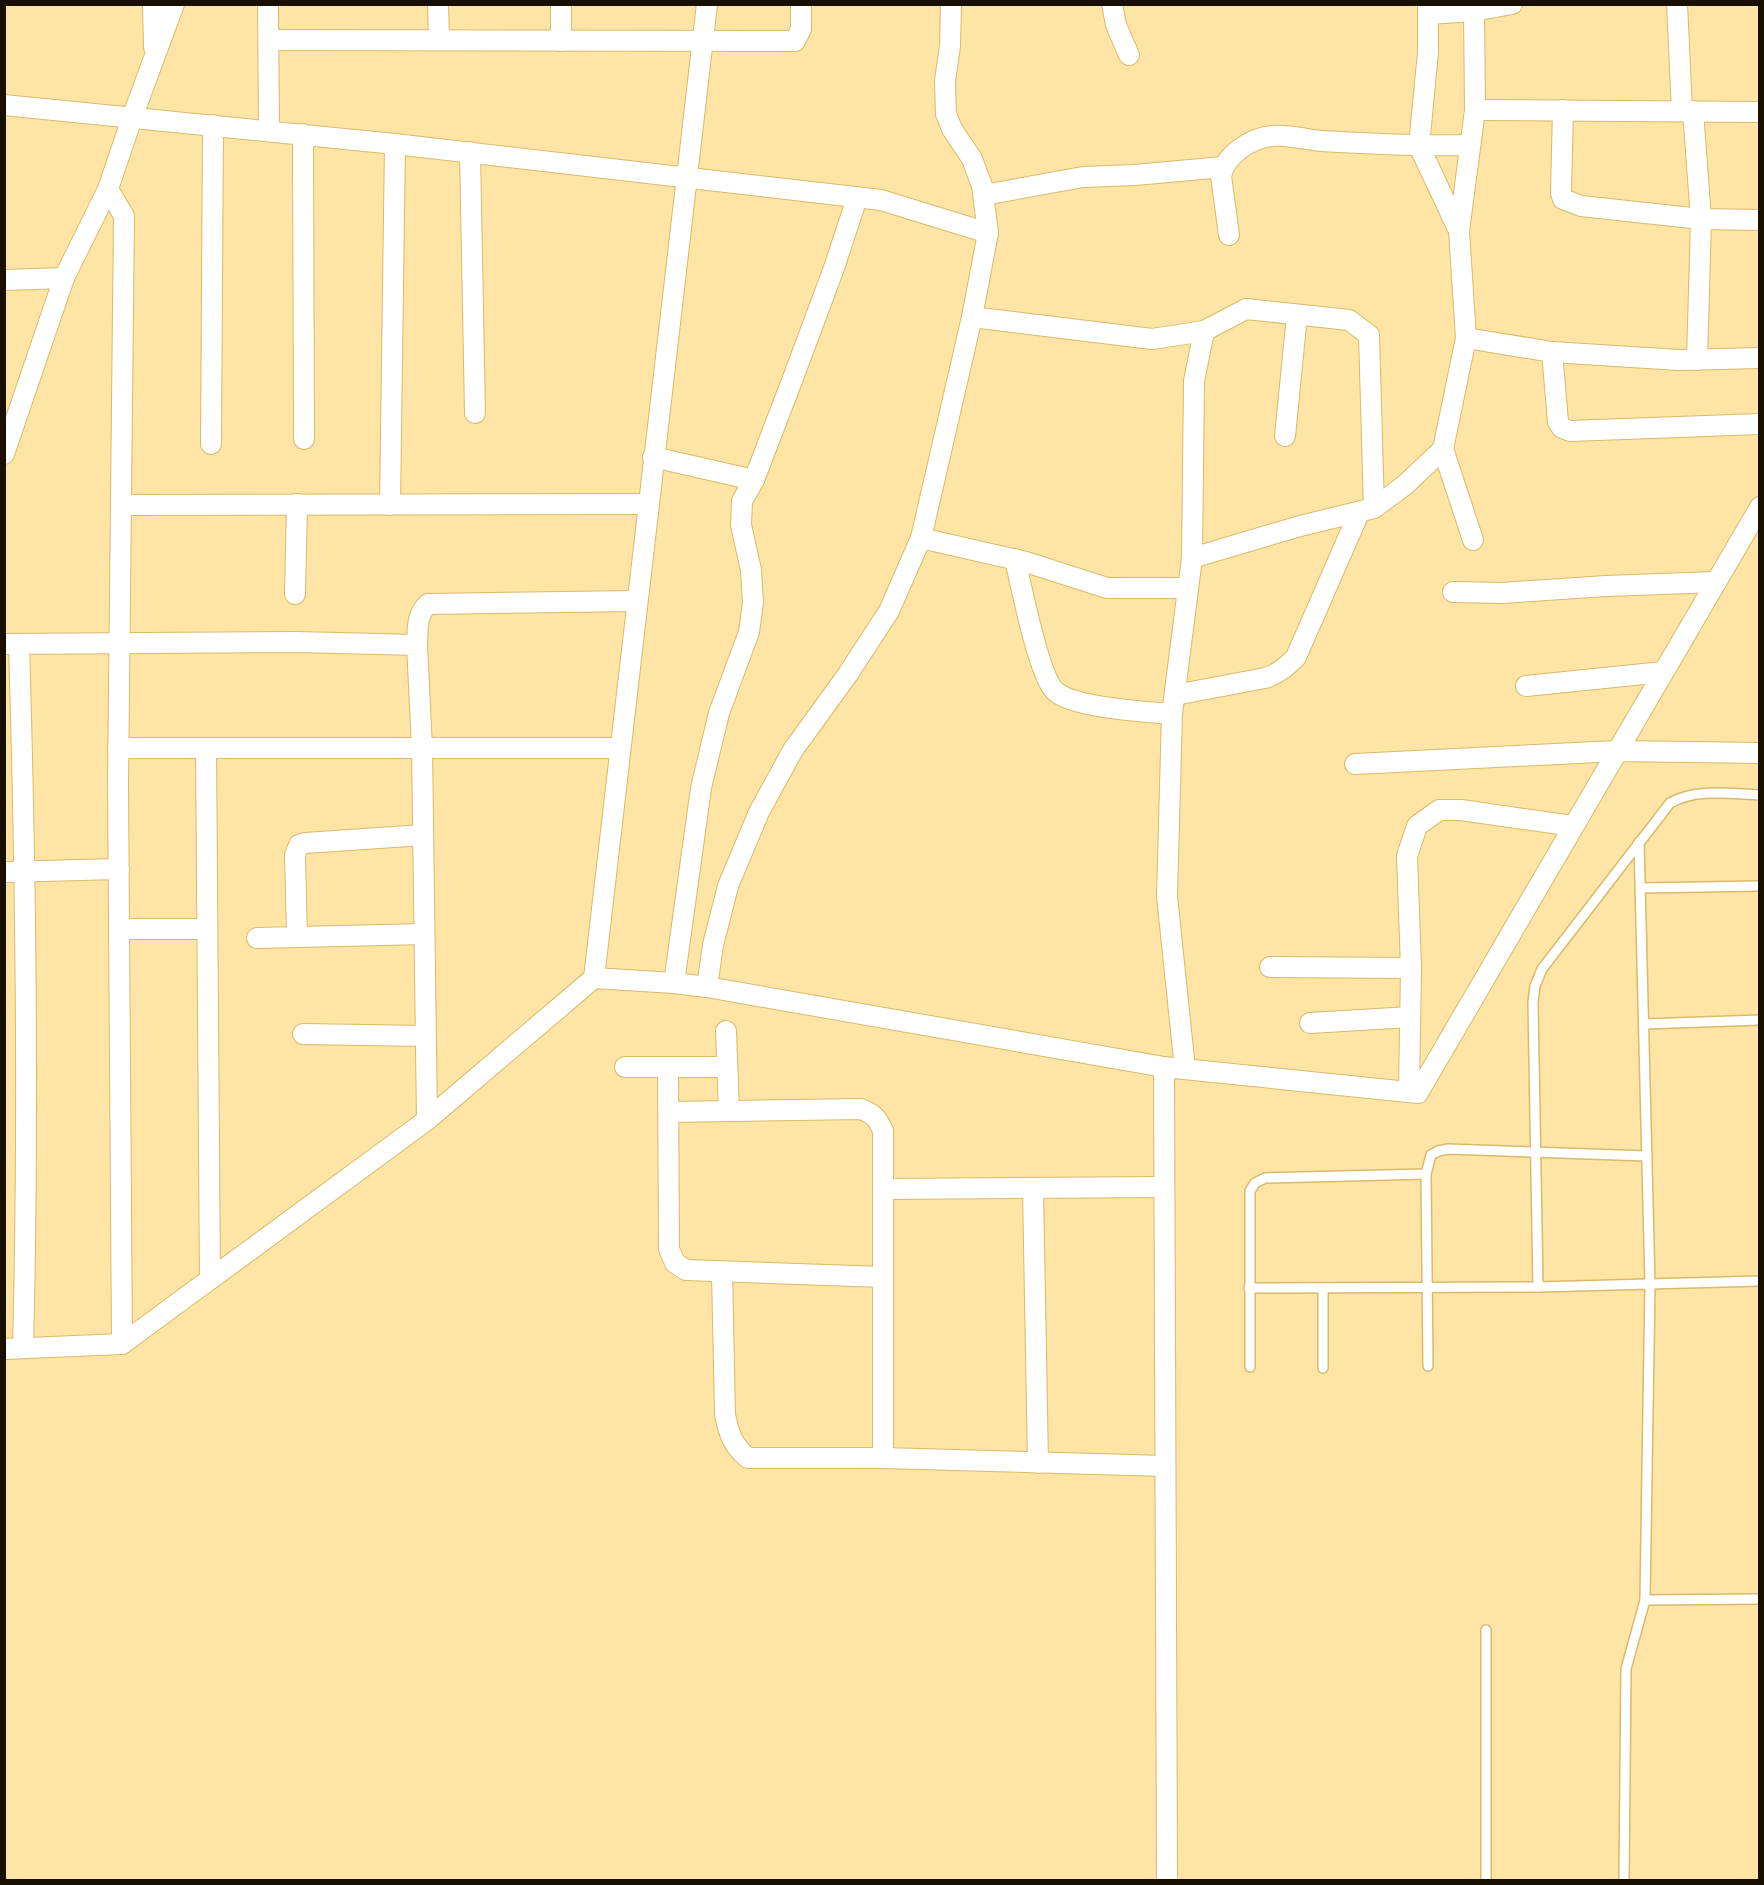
<svg xmlns="http://www.w3.org/2000/svg" width="1764" height="1885" font-family="Arial,sans-serif">
	<style>
		.lines { fill: none; stroke-linecap: round; stroke-linejoin: round }
		.service-casing { stroke: #d9ba6a; stroke-width: 12 }
		.minor-casing { stroke: #d9ba6a; stroke-width: 22 }
		.service { stroke: #fff; stroke-width: 9 }
		.minor { stroke: #fff; stroke-width: 20 }
	</style>
	<rect width="100%" height="100%" fill="#fee4a5"/>
	<g class="lines">
		<defs>
			<g id="service">
				<polyline points="1642,888 1760,886"/>
				<polyline points="1644,1024 1760,1020"/>
				<polyline points="1426,1174 1428,1366"/>
				<path d="M1538,1287L1533,1002L1535,986L1542,969L1670,803C1696,788 1730,794 1760,795"/>
				<polyline points="1249,1288 1538,1287 1760,1281"/>
				<polyline points="1323,1288 1323,1368"/>
				<polyline points="1250,1367 1250,1191 1255,1183 1265,1178 1426,1174 1431,1155 1438,1151 1448,1149 1647,1156"/>
				<polyline points="1645,1600 1760,1599"/>
				<polyline points="1486,1630 1486,1880"/>
				<polyline points="1624,1880 1626,1669 1645,1600 1650,1284 1639,842"/>
			</g>
			<g id="minor">
				<polyline points="153,4 154,47"/>
				<polyline points="268,4 269,131"/>
				<polyline points="438,4 439,40"/>
				<polyline points="561,4 561,41"/>
				<polyline points="1112,4 1116,25 1129,55"/>
				<polyline points="1428,4 1428,52 1419,146 1459,231"/>
				<polyline points="1677,4 1682,111"/>
				<polyline points="1428,14 1474,11 1512,4"/>
				<polyline points="269,40 795,41 801,29 801,4"/>
				<polyline points="4,105 395,144 881,200 988,233"/>
				<polyline points="1475,110 1760,112"/>
				<polyline points="1563,110 1561,193 1563,199 1581,206 1701,219 1760,220"/>
				<polyline points="1693,111 1701,219 1697,360"/>
				<polyline points="303,134 304,439"/>
				<polyline points="470,152 475,413"/>
				<polyline points="108,189 124,216 118,784 122,1344"/>
				<polyline points="984,195 1083,177 1135,175 1223,167"/>
				<path d="M1229,235L1221,176C1225,155 1251,138 1272,136C1288,134 1306,140 1322,141C1371,144 1420,146 1469,145"/>
				<polyline points="4,280 64,278"/>
				<polyline points="972,317 1152,339 1204,331 1246,309 1349,320 1369,335 1374,508"/>
				<polyline points="1466,338 1552,352 1679,360 1760,358"/>
				<polyline points="1552,352 1558,422 1562,428 1570,431 1760,424"/>
				<polyline points="1285,436 1297,315"/>
				<polyline points="211,444 213,125"/>
				<polyline points="1443,449 1473,540"/>
				<polyline points="4,454 64,278 108,189 132,118 174,4"/>
				<polyline points="653,457 754,480"/>
				<polyline points="121,505 648,504"/>
				<polyline points="390,505 395,144"/>
				<polyline points="921,538 1026,562 1107,588 1187,588"/>
				<polyline points="1192,558 1300,526 1374,508 1405,485 1443,449 1466,338 1459,231 1475,110 1474,11"/>
				<path d="M1015,559C1021,585 1039,677 1055,691C1073,708 1147,712 1172,714"/>
				<polyline points="1453,592 1502,593 1606,586 1716,582"/>
				<polyline points="295,594 297,504"/>
				<polyline points="4,644 297,642 417,645 422,748 427,1120"/>
				<path d="M19,644C26,879 29,1113 23,1348"/>
				<path d="M417,645C418,630 416,615 428,604L637,601"/>
				<polyline points="1526,686 1663,672"/>
				<path d="M1175,695L1265,678C1278,674 1286,667 1296,657L1359,513"/>
				<polyline points="118,748 620,748"/>
				<polyline points="206,748 210,1279"/>
				<polyline points="1355,764 1617,751 1760,753"/>
				<polyline points="4,872 119,869"/>
				<polyline points="119,929 207,929"/>
				<polyline points="297,937 295,855 299,845 305,843 423,835"/>
				<polyline points="257,938 424,934"/>
				<polyline points="1270,967 1411,968"/>
				<polyline points="594,978 707,4"/>
				<polyline points="674,983 701,788 719,713 749,632 753,603 751,570 741,525 742,501 754,480 793,378 834,268 857,198"/>
				<polyline points="707,987 713,945 728,886 759,812 793,750 848,674 889,611 921,538 972,317 988,233 982,186 972,159 952,129 946,114 945,81 950,46 951,4"/>
				<polyline points="1310,1023 1410,1017"/>
				<polyline points="726,1031 729,1111"/>
				<polyline points="303,1034 426,1036"/>
				<polyline points="625,1067 727,1067"/>
				<polyline points="668,1067 669,1249 675,1263 686,1270 883,1277"/>
				<polyline points="1164,1067 1167,1880"/>
				<polyline points="1185,1069 1167,896 1172,714 1192,558 1194,381 1204,331"/>
				<polyline points="1409,1092 1411,968 1407,856 1417,826 1439,810 1461,810 1573,826"/>
				<path d="M669,1112L861,1109C874,1114 878,1119 883,1131V1458"/>
				<polyline points="1033,1188 1038,1463"/>
				<polyline points="883,1189 1164,1187"/>
				<path d="M722,1272L725,1415C729,1434 733,1446 748,1458H883L1165,1466"/>
				<polyline points="4,1349 122,1344 427,1120 594,978 674,983 707,987 1164,1067 1418,1093 1760,507"/>
			</g>
		</defs>
		<use href="#service" class="service-casing"/>
		<use href="#minor" class="minor-casing"/>
		<use href="#service" class="service"/>
		<use href="#minor" class="minor"/>
	</g>
	<rect width="1764" height="1885" fill="none" stroke="#180f00" stroke-width="12"/>
</svg>
